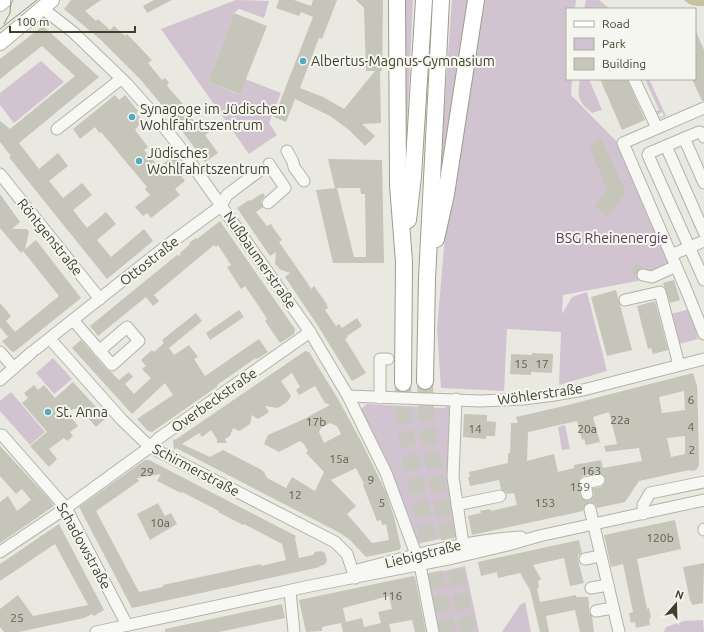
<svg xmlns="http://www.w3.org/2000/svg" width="704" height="632" font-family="Ubuntu,sans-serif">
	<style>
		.green { fill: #d2c3d0 }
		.water { fill: #c6c1a0 }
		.building { fill: #c5c5b9; fill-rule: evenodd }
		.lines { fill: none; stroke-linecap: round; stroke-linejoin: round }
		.minor-tunnel { stroke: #c7c7bd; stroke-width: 11; stroke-dasharray: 11 5.5; stroke-linecap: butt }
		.highway-tunnel { stroke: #c7c7bd; stroke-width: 16; stroke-dasharray: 16 8; stroke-linecap: butt }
		.minor-casing { stroke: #b3b3a7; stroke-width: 13 }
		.major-casing { stroke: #b3b3a2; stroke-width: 16 }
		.highway-casing { stroke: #9e9d8a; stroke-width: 18 }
		.minor { stroke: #f7f7f4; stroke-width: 11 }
		.major { stroke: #fff; stroke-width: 14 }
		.highway { stroke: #fff; stroke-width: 16 }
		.tram { stroke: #91917c; stroke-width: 1 }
		.poi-dot { fill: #52abc3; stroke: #f6f6f1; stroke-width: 1.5 }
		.labels { text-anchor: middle; stroke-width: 4; stroke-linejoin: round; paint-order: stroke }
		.number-label { font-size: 12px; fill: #60604e }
		.poi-label { font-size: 14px; fill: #3f3f2b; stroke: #f6f6f1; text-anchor: start }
		.street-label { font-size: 14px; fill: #3f3f2b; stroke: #f6f6f1 }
		.park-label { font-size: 14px; fill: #5a3a54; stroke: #f6f6f1 }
	</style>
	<rect width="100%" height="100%" fill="#e9e9e1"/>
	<g class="green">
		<polygon points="236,0 269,1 264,18 239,9 234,13 208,82 239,94 245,79 281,93 269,123 277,135 249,154 161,29"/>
		<polygon points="404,0 413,0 405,168"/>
		<polygon points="452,0 469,0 437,209"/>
		<polygon points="481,0 576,0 575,9 567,9 567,79 572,79 571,95 620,145 680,273 563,295 562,314 572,297 587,292 607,371 559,385 561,332 507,329 504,391 441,388 437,329 445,236"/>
		<polygon points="586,0 599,0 610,9 584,9"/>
		<polygon points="41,61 64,82 14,123 0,105 0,93"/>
		<path d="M580,79H589L602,110L592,113C578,101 577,97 580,79Z"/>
		<polygon points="645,79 649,79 666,116 656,120 655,117 658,116 659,118 664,115 662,112 655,116 653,112 659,110"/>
		<polygon points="690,309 698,339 679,344 671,314"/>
		<polygon points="53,358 72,379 54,394 36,373"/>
		<polygon points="11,392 45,432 30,445 0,411 0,401"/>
		<path d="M367,404L444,408L448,406L451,410L458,535L417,544C405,497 384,455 362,412V408Z"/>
		<polygon points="565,425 570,449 562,450 558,427"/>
		<polygon points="465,566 479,632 439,632 427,575"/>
		<polygon points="525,602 531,632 502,632 520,605"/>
		<polygon points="703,620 704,632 664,632 666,627 684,621"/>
	</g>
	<path class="water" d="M684,0H704V6C696,6 690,6 684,0Z"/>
	<g class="building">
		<polygon points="71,0 101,0 85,11 96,21 98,19 110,30 114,26 125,36 127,34 149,57 152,60 148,63 162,80 165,78 169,82 167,86 182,103 186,108 184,109 200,128 211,120 216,127 205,135 218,153 205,162 171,116 140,79 101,40 64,9"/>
		<polygon points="154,0 172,0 147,13 143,6"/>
		<polygon points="279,0 294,0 311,6 313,0 337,0 322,39 319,38 300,88 323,97 344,109 375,71 366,71 364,8 356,0 383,0 382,71 380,71 381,123 362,124 375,136 365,146 348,129 330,116 295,99 286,122 274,117 313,17 301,12 299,16 276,8"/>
		<polygon points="234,13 267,26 240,94 208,82"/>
		<polygon points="43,26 99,77 19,143 39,169 58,153 68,166 49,181 63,198 82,183 92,195 73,210 87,228 106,212 116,224 97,240 111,257 144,229 153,241 107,279 16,166 9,157 11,156 0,142 0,121 10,129 75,76 42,46 0,79 0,59"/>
		<polygon points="695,29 704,50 704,101 702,101 692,79 695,79"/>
		<polygon points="600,79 627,79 645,120 622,130"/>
		<polygon points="115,95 119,100 125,95 138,111 136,114 143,120 135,130 148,147 144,150 159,167 174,155 185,169 180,174 185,181 175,189 180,195 151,218 147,213 143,216 135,207 150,195 145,189 147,187 101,132 99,133 95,127 80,139 73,129"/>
		<polygon points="601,139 626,192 608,216 595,207 607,189 590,149 592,148 590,144"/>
		<path d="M328,159L382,160L384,263H333L316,190L337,188H335ZM337,188H360L361,194H365L366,257H354Z"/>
		<polygon points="263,193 265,196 261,201 263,207 256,212 267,226 271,224 274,229 282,240 279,242 306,281 311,289 314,286 326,303 328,308 325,310 336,326 339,324 342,328 357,318 362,326 347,336 348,337 345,339 366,373 352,381 318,326 285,277 290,273 279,269 278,267 275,264 276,252 270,256 237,208 249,200 250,201"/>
		<polygon points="0,194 20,222 12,229 27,229 29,232 25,249 21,253 0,228"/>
		<polygon points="220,221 295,329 294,334 280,343 265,321 267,319 254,299 245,286 241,289 227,267 231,265 218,245 216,247 214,245 154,295 159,301 153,306 146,297 98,336 90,326 177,255 179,256 181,254 180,253 190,244 189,243 196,238 197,239"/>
		<polygon points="36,240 81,298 14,352 11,351 2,341 8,337 0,327 0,303 11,316 6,321 15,332 59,296 23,251"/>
		<polygon points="636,263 642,267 638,271 636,275 630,272"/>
		<polygon points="674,280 680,300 670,303 663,283"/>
		<polygon points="616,290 632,350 607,356 591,297"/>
		<polygon points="655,301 668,350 653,354 651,348 648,349 637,306"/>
		<polygon points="239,310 244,317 210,340 206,333"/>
		<polygon points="196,313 202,321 169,348 174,355 189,345 198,357 194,359 205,376 259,339 268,352 257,359 256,358 217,385 218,386 152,432 148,431 137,419 173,395 165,383 132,414 72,348 81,340 107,370 111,372 119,380 129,372 133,377 125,384 134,394 151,378 142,369 146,366 141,360 152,350 154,352 164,343 162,340"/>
		<path d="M305,351L309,352L338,399L361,441L386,492L394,517L401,547L399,550L366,557L350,540L340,533L176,448L174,450L173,439L175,440ZM292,373L300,387L296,390L299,395L315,386L325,403L330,405L302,420L268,435L264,444L279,452L300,441L304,444L308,451L306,453L324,472L315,491L292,477L286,488L267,478L264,472L260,469L223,450L210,457L182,444L199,433L202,437L211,430L217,439V443H227L225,439L230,436L233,428L239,431L250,424L252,415L258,419L269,412L265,406L278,408L288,401L291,396L281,381ZM330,423L337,426L341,434L324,443L319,432L321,428ZM356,468L364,484L363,485L377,521L381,520L382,525L386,524L389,540L372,543L347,514L356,506L331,480Z"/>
		<polygon points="532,353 553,354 552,373 531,372 531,375 510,374 511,354 532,355"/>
		<path d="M693,373L697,386L698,415L699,466L696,470L690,471L689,470L639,481L625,502L597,508L595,504L589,502L585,504L583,511L472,535L468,516L481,513L480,511L490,509L491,511L517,505L514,493L507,494L505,491L501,489L499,480L470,486L468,477H470L469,472L508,463V453H510L511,423H518L516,417L564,406ZM684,391L685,410L662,413L659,397ZM609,412L617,444L604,446L606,452L639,448L642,461L603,468L601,460L574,465V468L558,472L554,454L527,461L528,432L577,421L582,440L584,439L586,445L600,442L593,417ZM685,436V454L671,457L667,438ZM598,473L604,476L605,483L601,487L593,488L594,496L591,500H584L580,495L579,480L583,476Z"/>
		<polygon points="73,382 106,418 96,427 79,408 66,411 78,426 70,432 73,436 67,441 64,438 49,449 57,459 49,467 30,446 47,432 22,403 28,398 24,393 34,385 38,390 44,385 55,398"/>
		<polygon points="464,414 487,415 487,421 496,422 495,436 486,436 486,439 463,437"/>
		<polygon points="0,446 50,500 54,506 0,543 0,502 8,496 17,511 31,500 22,489 16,494 0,476"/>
		<path d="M145,460H149L296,536L295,538L299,558L313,555L315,552L321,551L325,553L327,561L324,565L319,566L320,567L132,608L79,507ZM161,474L157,481L181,493L182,492L219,511L218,512L243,525L244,524L282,544L286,560L261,566V564L163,585V587L139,592L96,511L139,481L137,478Z"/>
		<polygon points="158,503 165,516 171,513 177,524 150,540 137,514"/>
		<polygon points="675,520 681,549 637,559 647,609 649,608 651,618 649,619 650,625 636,628 635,622 631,623 629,613 633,612 623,564 611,567 604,535"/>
		<polygon points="59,524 104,610 94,616 92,614 84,618 19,632 4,632 0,627 0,609 18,595 33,616 88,605 55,544 0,581 0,564"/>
		<polygon points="579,540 582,553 578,555 578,560 584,583 570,586 564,558 533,565 541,579 538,581 539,588 537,589 540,602 576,595 576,597 588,597 589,603 589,613 592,616 594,632 580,632 575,610 546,616 549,632 540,632 530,590 520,573 498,578 497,572 481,576 478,562"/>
		<polygon points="704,563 703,603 692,605 691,601 690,601 683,567"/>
		<path d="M413,576L415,577L426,632H415L412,620L389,624L391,632H343L341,623L322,627V631L306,632L299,600ZM389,596L392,609L378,612L381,623L364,627L362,618L346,622L343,608Z"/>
		<polygon points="282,604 285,618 219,632 165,632 165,629"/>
	</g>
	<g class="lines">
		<polyline class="minor-tunnel" points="587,494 590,509"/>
		<g class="highway-tunnel">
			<polyline points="425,381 426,412 430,446 468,632"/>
			<polyline points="403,383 404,413 408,447 448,632"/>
		</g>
		<defs>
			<g id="minor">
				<polyline points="42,8 73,32 126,83 151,111 179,146 310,332 348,396 386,473 420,565 433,632"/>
				<polyline points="634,79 657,128"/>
				<polyline points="704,108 623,143 685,287 704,334"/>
				<polyline points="57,129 121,79"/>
				<polyline points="704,137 702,133 699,132 649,153 648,155 704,280"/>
				<polyline points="684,138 704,183"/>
				<polyline points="666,146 704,232"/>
				<polyline points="287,151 293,162 294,167 304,181"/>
				<polyline points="0,174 100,299"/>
				<polyline points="268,203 285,188 269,164"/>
				<polyline points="671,255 704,241"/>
				<polyline points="643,275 652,277 676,266"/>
				<polyline points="625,300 660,292 679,365"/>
				<polyline points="73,320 112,365 139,341 127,327 99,351"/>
				<polyline points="50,339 122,420 150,447 335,542 347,554 355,578"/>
				<polyline points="36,349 165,247 221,206 227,195 259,171"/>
				<polyline points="0,352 14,368"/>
				<polyline points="0,380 32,352"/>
				<polyline points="348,396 480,401 524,399 554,395 583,390 704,359"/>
				<polyline points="380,398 380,359 388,359"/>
				<polyline points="456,399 453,477 464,550"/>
				<polyline points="2,435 66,508 127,625"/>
				<polyline points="587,494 585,483 599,480"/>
				<polyline points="457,505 500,496"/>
				<polyline points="590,509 619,632"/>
				<polyline points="643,514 643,505 650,493 704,482"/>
				<polyline points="704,529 704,530"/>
				<polyline points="0,552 66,508 150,447 159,438 310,332"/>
				<polyline points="585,559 601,556"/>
				<path d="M354,571C409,557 464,540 521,537"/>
				<polyline points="591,588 608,585"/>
				<polyline points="290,591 294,632"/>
				<polyline points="596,611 613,608"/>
				<polyline points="96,632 310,586 453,558 508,545 539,536 704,500"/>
			</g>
			<g id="major">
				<polyline points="0,4 5,0"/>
				<polyline points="0,43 52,0"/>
			</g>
			<g id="highway">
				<polyline points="397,0 398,185 404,262 403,383"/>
				<polyline points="408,220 413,176 424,0"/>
				<polyline points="436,239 446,194 476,0"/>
				<polyline points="425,381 427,279 441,0"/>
			</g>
		</defs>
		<use href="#minor" class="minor-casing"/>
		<use href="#major" class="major-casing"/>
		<use href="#highway" class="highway-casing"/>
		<use href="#minor" class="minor"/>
		<use href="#major" class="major"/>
		<use href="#highway" class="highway"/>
		<g class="tram">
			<polyline points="4,24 10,13 11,0"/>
			<polyline points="0,29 37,0"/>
		</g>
	</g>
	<g class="poi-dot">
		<circle cx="303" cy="61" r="4"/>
		<circle cx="132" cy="117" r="4"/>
		<circle cx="139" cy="161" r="4"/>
		<circle cx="48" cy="412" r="4"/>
	</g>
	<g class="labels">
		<g class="number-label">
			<text x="521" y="368">15</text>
			<text x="542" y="368">17</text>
			<text x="691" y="404">6</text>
			<text x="620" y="424">22a</text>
			<text x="316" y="426">17b</text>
			<text x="691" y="431">4</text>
			<text x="475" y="433">14</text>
			<text x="587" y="433">20a</text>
			<text x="692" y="454">2</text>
			<text x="339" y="463">15a</text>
			<text x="591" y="475">163</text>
			<text x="147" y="476">29</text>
			<text x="371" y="484">9</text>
			<text x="580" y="491">159</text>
			<text x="295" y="499">12</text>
			<text x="382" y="507">5</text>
			<text x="545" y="507">153</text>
			<text x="160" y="527">10a</text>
			<text x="660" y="542">120b</text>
			<text x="392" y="600">116</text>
			<text x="17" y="622">25</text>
		</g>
		<g class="poi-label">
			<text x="311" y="66">Albertus-Magnus-Gymnasium</text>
			<text x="140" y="114">Synagoge im Jüdischen<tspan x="140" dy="16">Wohlfahrtszentrum</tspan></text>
			<text x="147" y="158">Jüdisches<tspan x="147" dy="16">Wohlfahrtszentrum</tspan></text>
			<text x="56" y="417">St. Anna</text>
		</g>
		<g class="street-label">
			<text transform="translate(50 237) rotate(51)" y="5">Röntgenstraße</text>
			<text transform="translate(260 260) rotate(55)" y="5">Nußbaumerstraße</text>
			<text transform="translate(149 261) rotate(-38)" y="5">Ottostraße</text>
			<text transform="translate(540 394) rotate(-8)" y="5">Wöhlerstraße</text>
			<text transform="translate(214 400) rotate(-35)" y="5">Overbeckstraße</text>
			<text transform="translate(196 470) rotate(28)" y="5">Schirmerstraße</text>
			<text transform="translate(84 546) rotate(61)" y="5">Schadowstraße</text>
			<text transform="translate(423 554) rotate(-14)" y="5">Liebigstraße</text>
		</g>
		<g class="park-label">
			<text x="612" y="243">BSG Rheinenergie</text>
		</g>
	</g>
	<rect x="566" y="8" width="130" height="72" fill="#f6f6f1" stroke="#adada2"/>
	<rect x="574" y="21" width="20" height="6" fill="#ffffff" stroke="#adada2"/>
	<text x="602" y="28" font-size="12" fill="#3f3f2b">Road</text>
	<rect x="574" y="38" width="20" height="12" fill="#d2c3d0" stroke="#adada2"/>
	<text x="602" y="48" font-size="12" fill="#3f3f2b">Park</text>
	<rect x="574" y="58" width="20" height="12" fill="#c5c5b9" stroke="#adada2"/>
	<text x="602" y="68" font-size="12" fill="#3f3f2b">Building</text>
	<g transform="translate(676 604) rotate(20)" stroke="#f6f6f1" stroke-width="3" paint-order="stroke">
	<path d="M0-3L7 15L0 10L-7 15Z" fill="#3f3f2b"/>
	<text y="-6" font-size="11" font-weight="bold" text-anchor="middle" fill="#3f3f2b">N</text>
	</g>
	<path d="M10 26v6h125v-6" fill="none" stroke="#3f3f2b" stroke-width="2"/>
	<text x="16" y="26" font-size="12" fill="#3f3f2b" stroke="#f6f6f1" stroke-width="3" paint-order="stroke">100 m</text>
</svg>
